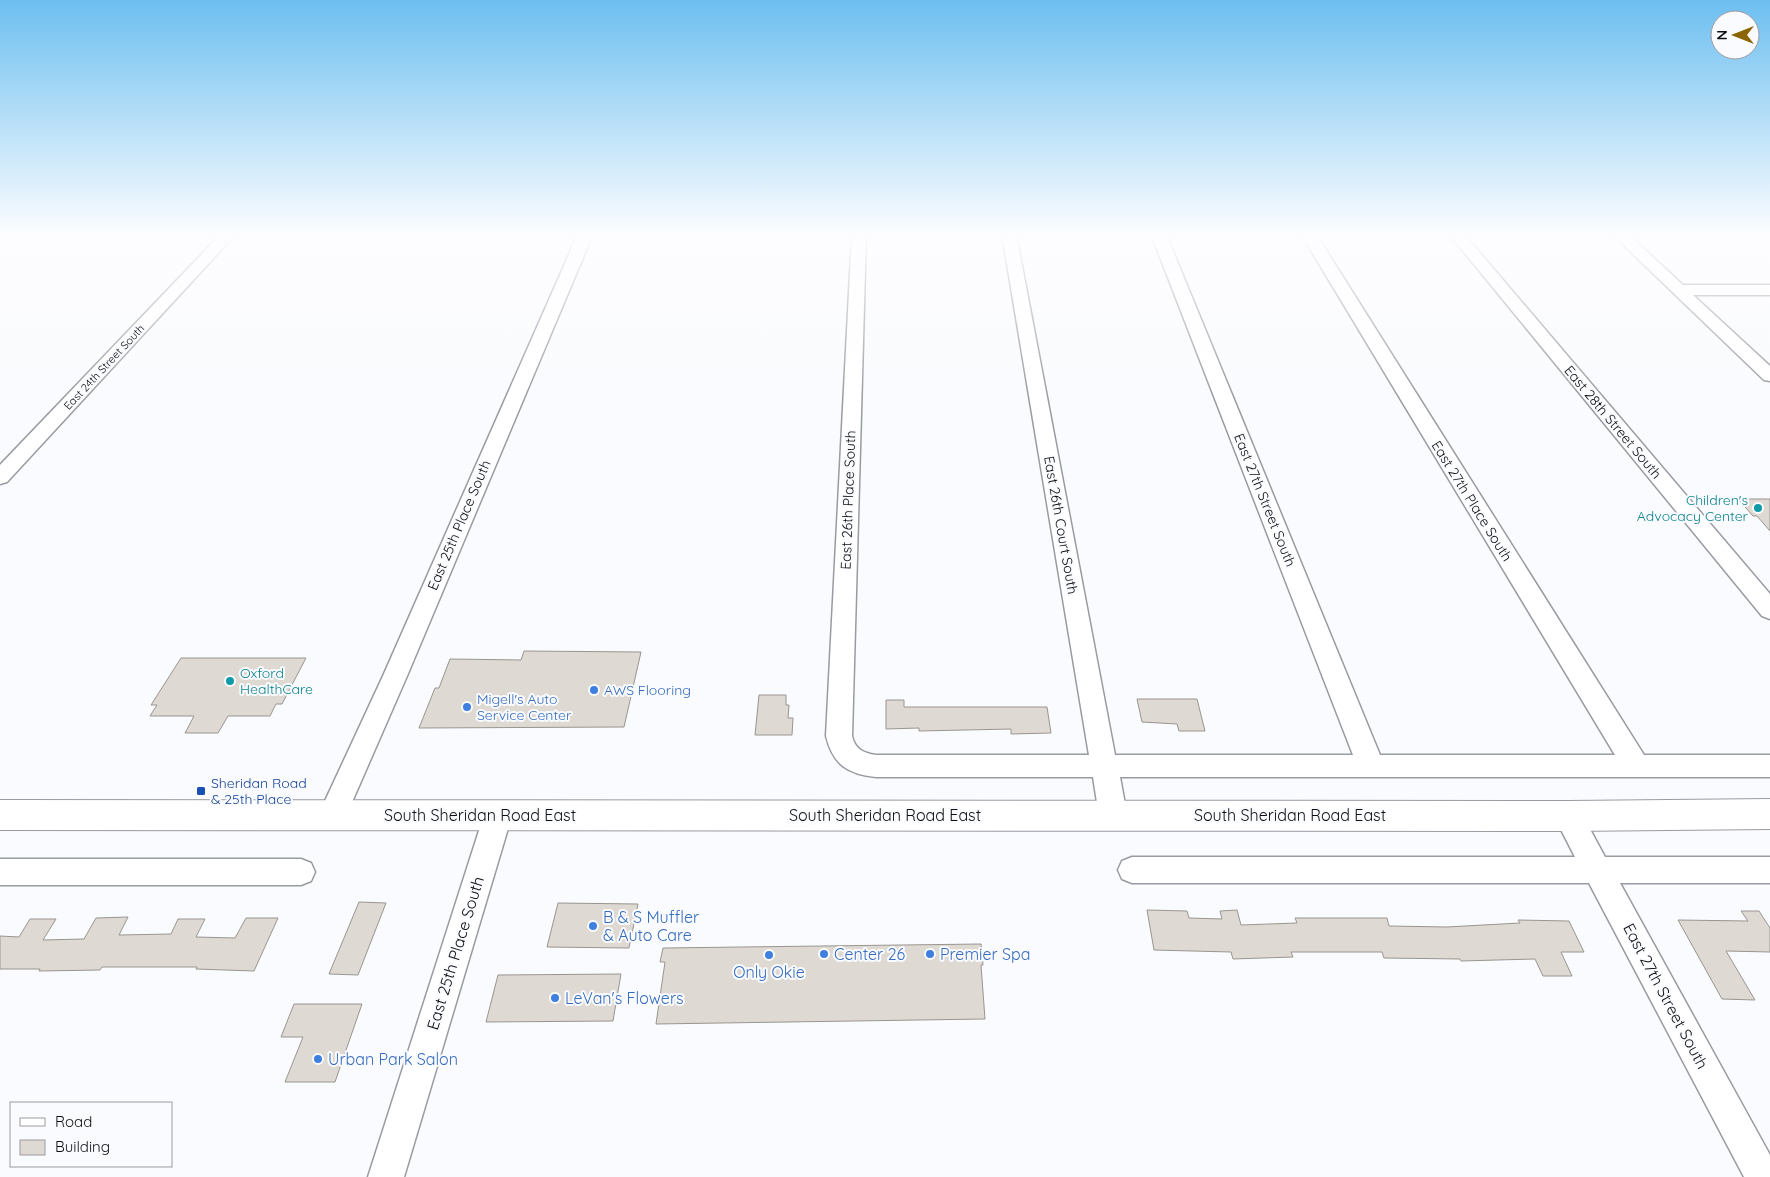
<svg xmlns="http://www.w3.org/2000/svg" width="1770" height="1177" font-family="Quicksand,sans-serif">
	<style>
		.building { fill: #ded9d3; stroke: #99958f }
		.lines { fill: none; stroke-linecap: round; stroke-linejoin: round }
		.street-casing { stroke: #999ba2; stroke-width: 3 }
		.secondary-casing { stroke: #999ba2; stroke-width: 2 }
		.street { fill: #fff; fill-rule: evenodd }
		.secondary { fill: #fff; fill-rule: evenodd }
		.culture-dot { fill: #0f9aa8; stroke: #fafbfe; stroke-width: 2 }
		.shop-dot { fill: #3f7fe0; stroke: #fafbfe; stroke-width: 2 }
		.transit-dot { fill: #1a4fb4; stroke: #fafbfe; stroke-width: 2 }
		.labels { text-anchor: middle; stroke-width: 4; stroke-linejoin: round; paint-order: stroke }
		.far-street-label { font-size: 11px; fill: #0e0e11; stroke: #fafbfe }
		.street-label { font-size: 14px; fill: #0e0e11; stroke: #fafbfe }
		.culture-label { font-size: 14px; fill: #0d838f; stroke: #fafbfe; text-anchor: end }
		.shop-label { font-size: 14px; fill: #366cbe; stroke: #fafbfe; text-anchor: start }
		.transit-label { font-size: 14px; fill: #164399; stroke: #fafbfe; text-anchor: start }
		.near-street-label { font-size: 16px; fill: #0e0e11; stroke: #fafbfe }
		.near-shop-label { font-size: 16px; fill: #366cbe; stroke: #fafbfe; text-anchor: start }
	</style>
	<rect width="100%" height="100%" fill="#fafbfe"/>
	<g class="building">
		<polygon points="1738,499 1770,499 1770,531 1757,516 1753,516"/>
		<polygon points="524,651 641,652 624,727 419,728 435,688 439,688 450,659 521,660"/>
		<polygon points="181,658 306,658 282,704 276,704 270,716 228,716 218,733 185,733 194,716 150,716 157,705 151,705"/>
		<polygon points="759,695 786,695 786,705 789,705 788,718 793,718 792,735 755,735"/>
		<polygon points="1137,699 1197,699 1205,731 1179,731 1177,724 1142,722"/>
		<polygon points="886,700 904,700 904,707 1047,707 1051,733 1011,734 1011,729 919,731 919,728 886,729"/>
		<polygon points="359,902 386,903 358,975 329,974"/>
		<polygon points="558,903 638,904 629,948 547,947"/>
		<polygon points="1147,910 1187,911 1189,918 1222,919 1220,911 1237,910 1241,925 1297,923 1295,918 1387,918 1389,926 1447,927 1520,923 1518,920 1569,921 1584,952 1561,952 1572,976 1543,976 1535,959 1461,961 1460,959 1384,958 1382,952 1291,952 1293,957 1233,959 1231,952 1154,950"/>
		<polygon points="1741,911 1759,911 1770,928 1770,952 1726,951 1755,1000 1722,999 1678,920 1748,921"/>
		<polygon points="128,917 119,935 171,934 178,919 205,919 196,937 235,938 246,918 278,918 254,971 196,969 197,967 102,967 100,970 39,971 40,969 0,969 0,936 19,937 30,919 56,919 43,940 84,939 96,918"/>
		<polygon points="981,944 983,965 981,965 985,1019 656,1024 665,962 660,962 663,948"/>
		<polygon points="621,974 613,1021 486,1022 498,975"/>
		<polygon points="294,1004 362,1004 335,1082 285,1082 303,1037 281,1037"/>
	</g>
	<g class="lines">
		<defs>
			<g id="street">
				<polygon points="221,234 236,234 7,482 0,484 0,465"/>
				<polygon points="578,234 593,234 407,676 342,825 332,828 322,825 318,816 383,676"/>
				<path d="M852,234H866L852,736C855,749 863,753 876,755H1089L1002,234H1016L1115,755H1353L1151,234H1166L1380,755H1615L1301,234H1316L1644,755H1770V777H1120L1127,815L1123,824L1113,827L1103,824L1099,815L1093,777H876C848,774 833,765 826,736Z"/>
				<polygon points="1449,234 1464,234 1770,594 1770,619 1762,616"/>
				<polygon points="1612,234 1628,234 1683,285 1770,285 1770,295 1693,295 1770,366 1770,381 1764,380"/>
				<polygon points="498,803 508,806 512,815 404,1177 368,1177 484,815 488,806"/>
				<polygon points="1568,804 1578,807 1605,857 1770,857 1770,883 1620,883 1770,1155 1770,1177 1744,1177 1589,883 1132,883 1122,879 1118,870 1122,861 1132,857 1575,857 1554,816 1558,807"/>
				<polygon points="0,859 301,859 311,863 315,872 311,881 301,885 0,885"/>
			</g>
			<polygon id="secondary" points="1770,799 1770,829 1568,831 0,830 0,800 1568,801"/>
		</defs>
		<use href="#street" class="street-casing"/>
		<use href="#secondary" class="secondary-casing"/>
		<use href="#street" class="street"/>
		<use href="#secondary" class="secondary"/>
	</g>
	<linearGradient id="sky" x2="0" y2="1"><stop stop-color="#6dbff0"/><stop offset="0.59" stop-color="#fdfdff"/><stop offset="1" stop-color="#fdfdff" stop-opacity="0"/></linearGradient>
	<rect width="1770" height="399" fill="url(#sky)"/>
	<g class="culture-dot">
		<circle cx="1758" cy="508" r="5"/>
		<circle cx="230" cy="681" r="5"/>
	</g>
	<g class="shop-dot">
		<circle cx="594" cy="690" r="5"/>
		<circle cx="467" cy="707" r="5"/>
		<circle cx="593" cy="926" r="5"/>
		<circle cx="824" cy="954" r="5"/>
		<circle cx="930" cy="954" r="5"/>
		<circle cx="769" cy="955" r="5"/>
		<circle cx="555" cy="998" r="5"/>
		<circle cx="318" cy="1059" r="5"/>
	</g>
	<rect class="transit-dot" x="196" y="786" width="10" height="10" rx="2.5"/>
	<g class="labels">
		<g class="far-street-label">
			<text transform="translate(104 367) rotate(-47)" y="4">East 24th Street South</text>
		</g>
		<g class="street-label">
			<text transform="translate(1613 422) rotate(50)" y="5">East 28th Street South</text>
			<text transform="translate(848 500) rotate(-88)" y="5">East 26th Place South</text>
			<text transform="translate(1265 500) rotate(68)" y="5">East 27th Street South</text>
			<text transform="translate(1472 501) rotate(58)" y="5">East 27th Place South</text>
			<text transform="translate(459 525) rotate(-67)" y="5">East 25th Place South</text>
			<text transform="translate(1061 525) rotate(80)" y="5">East 26th Court South</text>
		</g>
		<g class="culture-label">
			<text x="1748" y="505">Children's<tspan x="1748" dy="16">Advocacy Center</tspan></text>
			<text x="240" y="678" text-anchor="start">Oxford<tspan x="240" dy="16">HealthCare</tspan></text>
		</g>
		<g class="shop-label">
			<text x="604" y="695">AWS Flooring</text>
			<text x="477" y="704">Migell's Auto<tspan x="477" dy="16">Service Center</tspan></text>
		</g>
		<g class="transit-label">
			<text x="211" y="788">Sheridan Road<tspan x="211" dy="16">&amp; 25th Place</tspan></text>
		</g>
		<g class="near-street-label">
			<text x="480" y="821">South Sheridan Road East</text>
			<text x="885" y="821">South Sheridan Road East</text>
			<text x="1290" y="821">South Sheridan Road East</text>
			<text transform="translate(455 953) rotate(-73)" y="6">East 25th Place South</text>
			<text transform="translate(1666 996) rotate(62)" y="6">East 27th Street South</text>
		</g>
		<g class="near-shop-label">
			<text x="603" y="923">B &amp; S Muffler<tspan x="603" dy="18">&amp; Auto Care</tspan></text>
			<text x="834" y="960">Center 26</text>
			<text x="940" y="960">Premier Spa</text>
			<text x="769" y="978" text-anchor="middle">Only Okie</text>
			<text x="565" y="1004">LeVan's Flowers</text>
			<text x="328" y="1065">Urban Park Salon</text>
		</g>
	</g>
	<rect x="10" y="1102" width="162" height="65" fill="#fafbfe" stroke="#9c9c9f"/>
	<rect x="20" y="1118" width="25" height="8" fill="#ffffff" stroke="#9c9c9f"/>
	<text x="55" y="1127" font-size="15" fill="#0e0e11">Road</text>
	<rect x="20" y="1140" width="25" height="15" fill="#ded9d3" stroke="#9c9c9f"/>
	<text x="55" y="1152" font-size="15" fill="#0e0e11">Building</text>
	<g transform="translate(1735 35) rotate(270)"><circle r="24" fill="#fafbfe" stroke="#9c9c9f"/>
	<path d="M0-4L9 19L0 12L-9 19Z" fill="#8b6505"/>
	<text y="-8" font-size="14" font-weight="bold" text-anchor="middle" fill="#0e0e11">N</text>
	</g>
</svg>
